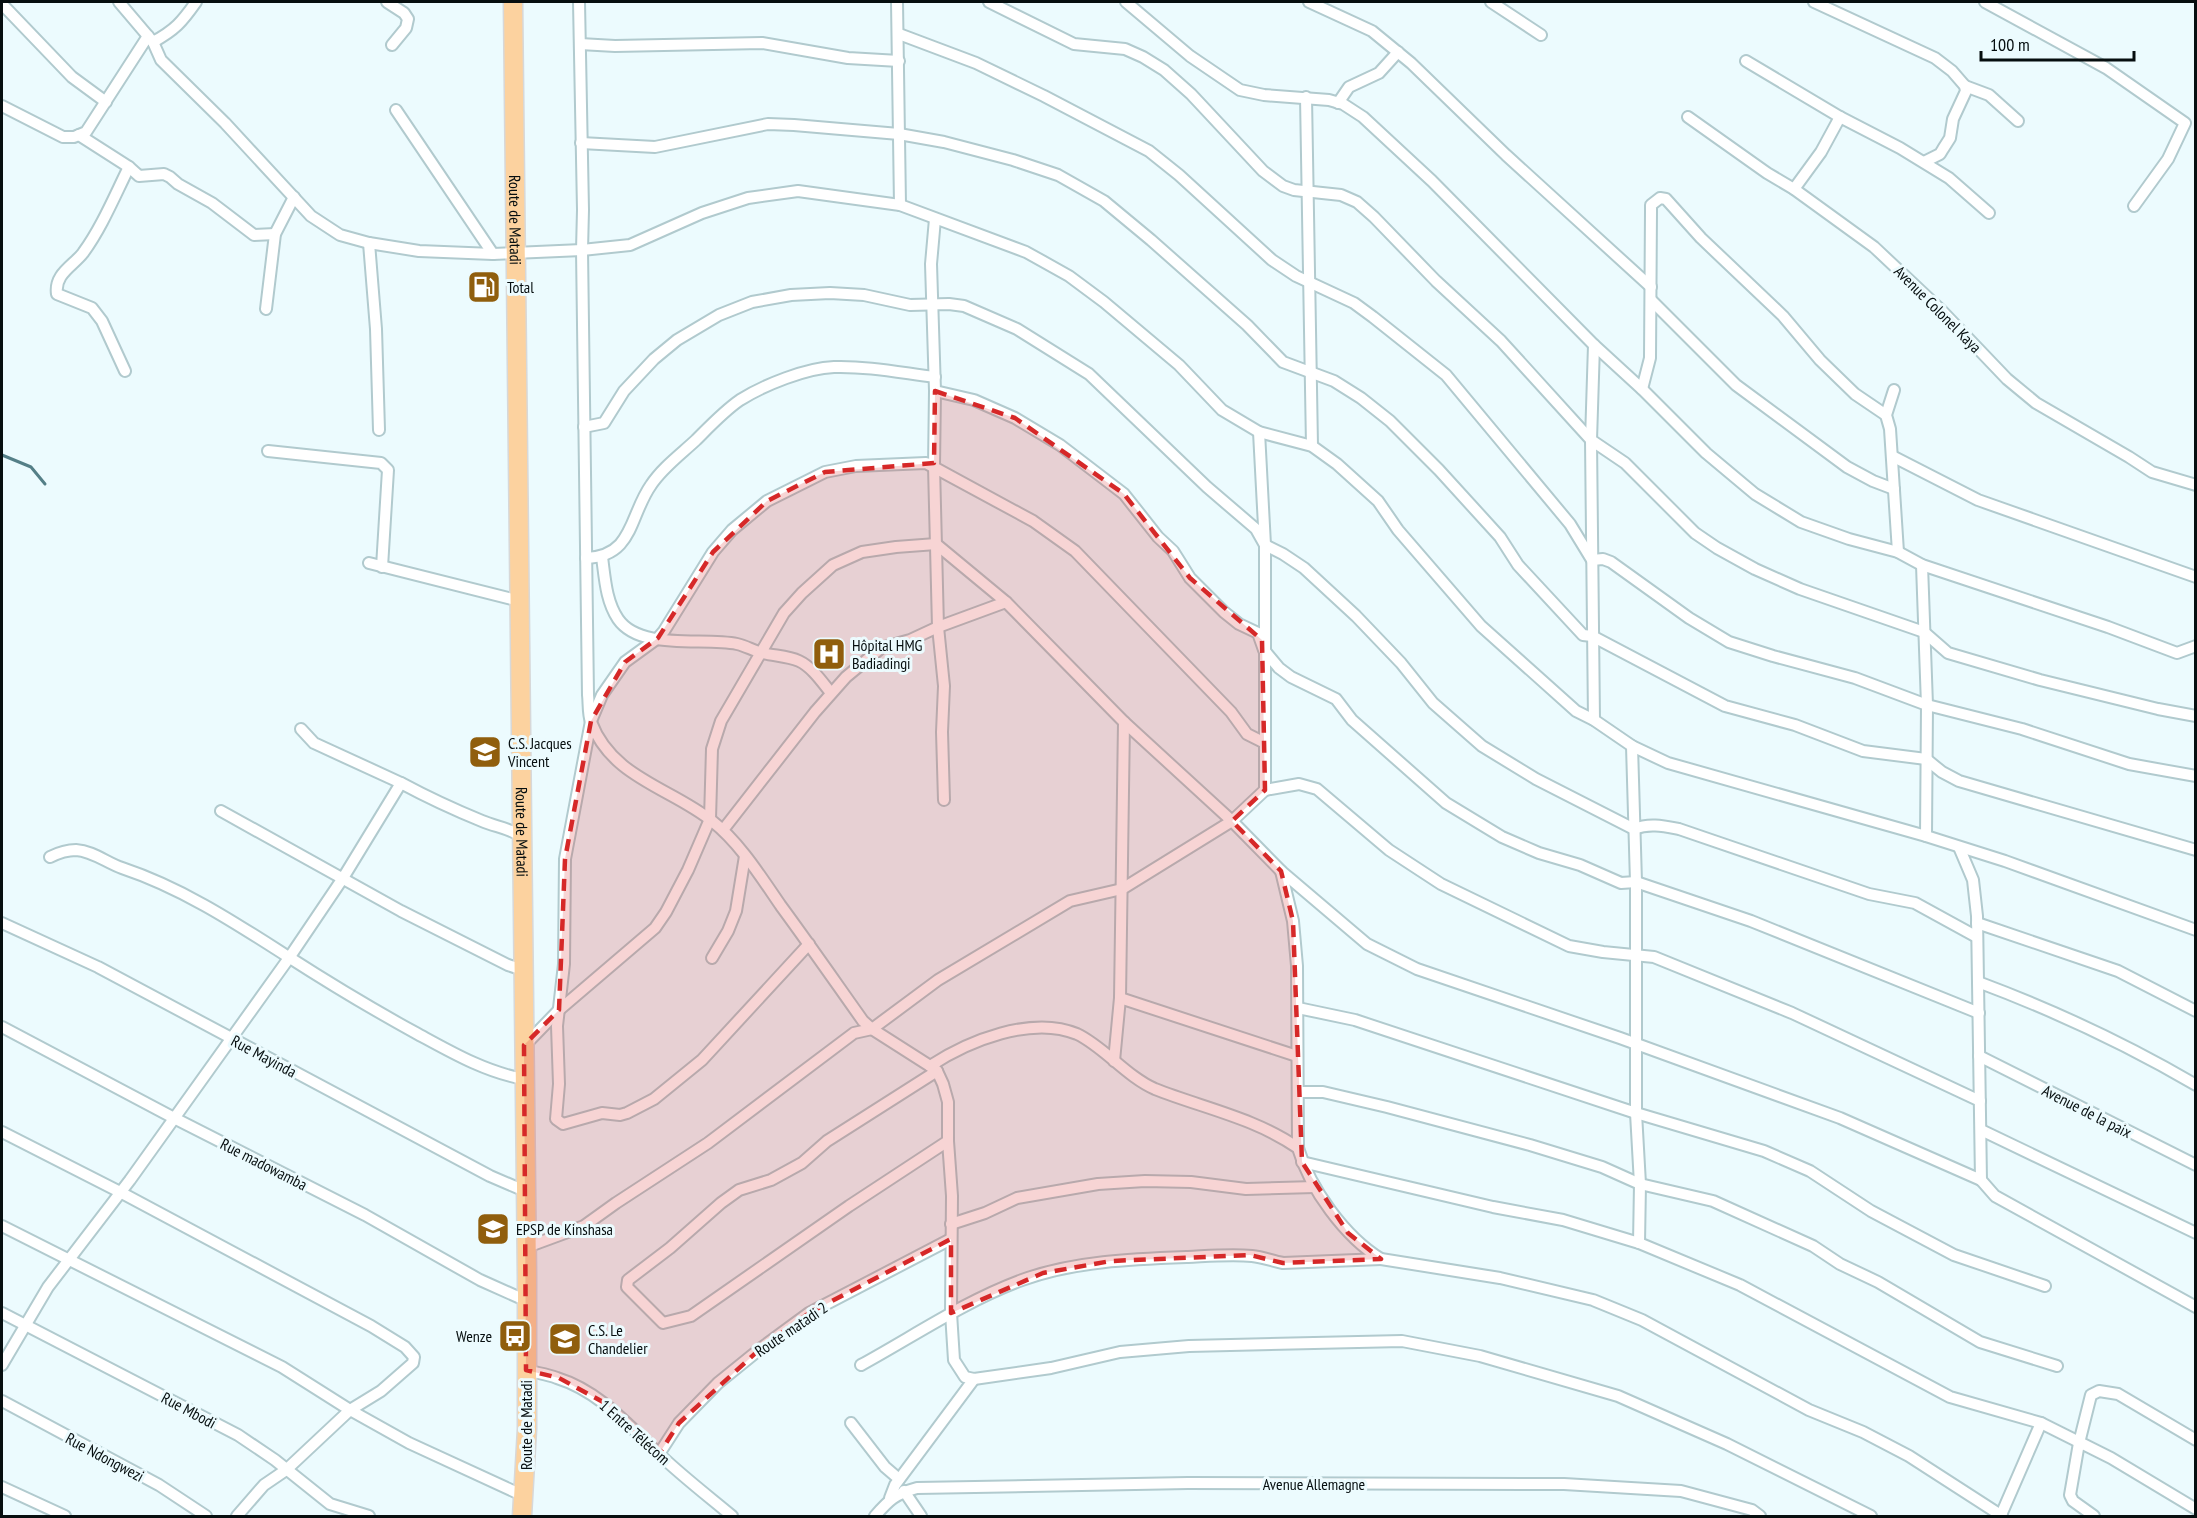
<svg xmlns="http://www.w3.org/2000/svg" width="2197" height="1518" font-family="'PT Sans Narrow',sans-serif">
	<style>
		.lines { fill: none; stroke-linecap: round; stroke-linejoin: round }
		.stream { stroke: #547f87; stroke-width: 3 }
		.minor-casing { stroke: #b1cace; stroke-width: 14 }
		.trunk-casing { stroke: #d7d8d9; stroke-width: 21 }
		.minor { stroke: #fff; stroke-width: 10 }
		.trunk { stroke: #fcd29f; stroke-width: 18 }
		.marked { fill: #d62828; fill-opacity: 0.2; stroke: #d62828; stroke-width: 4.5; stroke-dasharray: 12 8; stroke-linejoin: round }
		.labels { text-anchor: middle; stroke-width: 6; stroke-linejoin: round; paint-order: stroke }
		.street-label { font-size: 16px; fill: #060e0f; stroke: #ecfbfe }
		.poi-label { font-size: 16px; fill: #060e0f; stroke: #ecfbfe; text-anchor: start }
	</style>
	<rect width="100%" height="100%" fill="#ecfbfe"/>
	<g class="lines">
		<polyline class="stream" points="2,455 31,467 45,484"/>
		<defs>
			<g id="minor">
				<polyline points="119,2 153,42 161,60 225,123 311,216 340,235 369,243 419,251 493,254 582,250 630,245 702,213 748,198 798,191 900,205 1026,252 1069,276 1104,302 1179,365 1222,410 1259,432 1312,446 1337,464 1378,501 1398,530 1481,626 1576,711 1594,720 1632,746 1668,763 1926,836 2005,861 2196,930"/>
				<polyline points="387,2 404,13 408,19 406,28 392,45"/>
				<path d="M579,2L583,210L582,250L588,695C589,703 588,714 591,722C612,778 671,788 712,821C740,843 761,877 781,906C809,944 836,983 863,1021L872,1029L930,1066L937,1071L943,1084L948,1102V1141L952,1196L951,1313L954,1360L965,1377L974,1379L1051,1368L1120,1352L1189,1346L1402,1341L1480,1356L1618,1396L1727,1444L1871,1516"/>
				<polyline points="897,2 900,205"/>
				<polyline points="989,2 1074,44 1125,49 1143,57 1164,70 1191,94 1263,171 1283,186 1294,190 1341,195 1357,202 1374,217 1436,281 1501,341 1591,440 1625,463 1695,533 1717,548 1755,569 1800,589 1924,632 1948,653 2040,680 2158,709 2196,716"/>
				<polyline points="1126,2 1190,56 1240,90 1264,95 1329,100 1343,104 1363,117 1432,181 1594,345 1642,389 1706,453 1755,494 1801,522 1849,539 1898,552 1922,565 2108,627 2177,653 2196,646"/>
				<polyline points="1309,2 1372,31 1411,63 1506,155 1651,287"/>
				<polyline points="1491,2 1541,35"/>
				<polyline points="1814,2 1935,58 1952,71 1965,86 1966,91 1953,119 1950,138 1943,149 1940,154 1924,162"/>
				<polyline points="1985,2 2106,68 2185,123 2168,159 2134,206"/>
				<polyline points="2,4 72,77 106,102"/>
				<polyline points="899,34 976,63 1044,96 1149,151 1179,175 1272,260 1296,276 1354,303 1373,317 1446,375 1570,524 1592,560 1603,559 1611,562 1689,618 1729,642 1773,656 1855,678 1927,705 2022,729 2129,764 2196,776"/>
				<path d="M153,42C175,30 182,22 196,2"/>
				<polyline points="580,44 615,46 762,43 848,58 899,61"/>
				<polyline points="1746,61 1840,117 1900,148 1949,178 1989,213"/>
				<polyline points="1965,86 1989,95 2018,121"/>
				<polyline points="1306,97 1312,446"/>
				<polyline points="1338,103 1349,87 1379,73 1398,52"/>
				<polyline points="2,106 63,137 74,137 86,132 148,36"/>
				<polyline points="396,110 493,254"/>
				<polyline points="1688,117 1767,173 1794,189 1874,247 1942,311 2007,379 2036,403 2129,457 2152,472 2196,485"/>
				<polyline points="79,135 129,167 139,176 164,174 170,177 178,184 212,203 254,235 275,234"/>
				<polyline points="581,143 655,147 768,124 794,125 899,134 944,142 1013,160 1058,175 1104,201 1151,240 1247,325 1283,362 1334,381 1361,398 1390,421 1439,470 1500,537 1518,565 1583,635 1592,636 1725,706 1795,725 1863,751 1926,759 1942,772 1959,781 2196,850"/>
				<polyline points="1794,189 1821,152 1840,117"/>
				<polyline points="935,219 931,264 935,391 934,466 938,627 944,686 942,732 944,800"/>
				<polyline points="369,243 376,329 379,430"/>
				<polyline points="1651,300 1736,385 1847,467 1873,481 1894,489"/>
				<polyline points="266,309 275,234 294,197"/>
				<path d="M125,371L102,321L92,308L57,294C54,274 73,266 83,253C102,227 115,195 129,167"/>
				<polyline points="1642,389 1650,358 1651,211 1651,205 1660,198 1666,199 1701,238 1783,316 1820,360 1855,394 1886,415"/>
				<polyline points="1894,390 1886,415 1890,429 1898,552"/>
				<polyline points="935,391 974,400 1015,418 1060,445 1124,494 1158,537 1173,551 1190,578 1224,612 1239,624 1258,633 1264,650 1279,668 1291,677 1336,699 1352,720 1446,803 1502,837 1539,853 1580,865 1621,883 1636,882 1751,921 1979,1013"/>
				<path d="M584,427L604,423L624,391L654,359L677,340L719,315L752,302L791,295L830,293L864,295L910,305L949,304L964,306L1017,329L1089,374L1207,487L1256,529L1265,545L1283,554L1304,568L1356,616L1401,663L1433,703L1482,746L1536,779L1634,829C1649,823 1663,826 1679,829L1869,894L1915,903L1977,937"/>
				<polyline points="268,451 381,463 388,470 382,567"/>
				<polyline points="1892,456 1978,500 2196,577"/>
				<path d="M602,557C605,579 606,601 618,619C640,651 703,637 737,644C746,646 754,651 763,653C775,656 788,656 799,661C812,667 822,682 831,693"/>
				<path d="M586,558C634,556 629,516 651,485C662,468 681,454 696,440C710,426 724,411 740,400C764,385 806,368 834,367C868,366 902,373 935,377"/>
				<polyline points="369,563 520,601"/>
				<polyline points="1922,565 1927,705 1926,836"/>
				<polyline points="1594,720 1591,440 1594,345"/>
				<polyline points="301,729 314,743 401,783"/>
				<polyline points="1632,746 1636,882 1636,1113 1640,1184 1639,1243"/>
				<polyline points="1265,790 1299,784 1317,789 1389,850 1441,884 1569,946 1603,952 1654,957 1792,1013 1980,1101"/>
				<polyline points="221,811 401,911 508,965 523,970"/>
				<polyline points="723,830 815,712 846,677 881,648 910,640 938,627 1006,602"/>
				<path d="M50,857C58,853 66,850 76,850C93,851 107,863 122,868C182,888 234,922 287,956C329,983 372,1009 416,1033C451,1052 485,1072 524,1079"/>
				<polyline points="1281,871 1293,921 1297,966 1298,1148"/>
				<polyline points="2,923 98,967 490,1176 525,1191"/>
				<polyline points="1977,923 2118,971 2196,1011"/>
				<polyline points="809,944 702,1060 654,1099 627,1113 620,1115 602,1113 563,1124 556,1119 559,1084 557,1026 564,964 565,859 591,721 602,695 625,662 658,638 664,631 713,552 732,530 767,501 825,472 856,466 926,463 1033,521 1075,551 1231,712 1247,734 1265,743"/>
				<polyline points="712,958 728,931 736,911 745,856"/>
				<path d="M1978,982C2053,1010 2126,1044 2196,1085"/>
				<polyline points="1120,998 1297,1056"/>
				<polyline points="1298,1008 1355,1020 1636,1113 1764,1151 1810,1171 1871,1211 1954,1255 2045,1286"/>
				<polyline points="2,1027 174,1118 365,1215 480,1280 527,1301"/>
				<polyline points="525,1045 559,1010 655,928 666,912 688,870 710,819 712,749 721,721 784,613 802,593 833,565 862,552 896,547 936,544 1006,602 1124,722 1232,821 1281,871 1367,944 1417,969 1620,1038 1840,1118 1981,1180 1977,916 1973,880 1959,847"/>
				<polyline points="1979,1056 2196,1165"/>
				<polyline points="1114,1061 1120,998 1124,722"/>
				<path d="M930,1066C968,1041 1032,1015 1077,1034C1103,1046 1127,1077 1155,1089C1203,1108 1255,1118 1298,1148C1310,1189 1345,1237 1381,1259L1500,1278L1593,1300L1642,1320L1809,1410L1863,1432L1909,1456L2002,1516"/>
				<polyline points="937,1071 827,1141 802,1163 771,1180 739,1190 721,1203 670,1248 628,1280 627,1287 663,1323 691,1316 849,1206 948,1141"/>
				<polyline points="1298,1092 1323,1092 1387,1107 1530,1145 1602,1167 1640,1184 1713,1201 1813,1246 1840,1264 1878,1282 1980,1342 2057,1366"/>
				<polyline points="1981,1130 2196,1233"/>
				<polyline points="2,1132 120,1192 371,1326 405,1347 414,1357 413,1363 381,1391 350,1410 286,1470 264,1485 237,1516"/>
				<polyline points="1302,1162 1493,1207 1563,1220 1639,1243 1740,1285 1950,1397 2041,1423 2111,1458 2196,1509"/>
				<polyline points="1981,1180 1995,1196 2196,1307"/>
				<polyline points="951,1224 985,1213 1017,1198 1098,1184 1145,1181 1191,1182 1246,1189 1315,1187"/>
				<polyline points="2,1226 282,1367 350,1410 409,1443 524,1496"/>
				<polyline points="527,1247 584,1226 616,1203 708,1143 854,1033 872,1029 938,980 1070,901 1122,889 1232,821 1265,790 1265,545 1259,432"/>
				<polyline points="2,1313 238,1435 275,1460 330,1504 369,1516"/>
				<path d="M2,1365L48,1287L130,1180L289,958L343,878L401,783C427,797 455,810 482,821C496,827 510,828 522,837"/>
				<path d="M861,1365C914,1336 965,1301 1022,1280C1074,1261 1133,1259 1188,1257C1209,1256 1231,1254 1252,1256C1263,1257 1272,1261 1283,1263L1381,1259"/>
				<path d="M526,1370C536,1373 547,1374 557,1378C599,1391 628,1425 659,1454C682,1476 708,1496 732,1516"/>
				<polyline points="2,1401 159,1485 206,1516"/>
				<polyline points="851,1423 885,1467 899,1479"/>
				<polyline points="659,1454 679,1423 718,1383 760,1349 809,1313 951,1239"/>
				<polyline points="2,1487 65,1516"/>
				<polyline points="904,1491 921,1516"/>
				<polyline points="890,1498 895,1485 974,1379"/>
				<polyline points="2001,1515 2041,1423"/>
				<path d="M875,1516C889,1500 895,1494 917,1488L1188,1483L1564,1484L1681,1491L1752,1510L1760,1516"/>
				<polyline points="2094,1516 2073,1501 2070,1495 2079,1443 2091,1395 2099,1391 2118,1394 2196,1440"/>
			</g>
			<g id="trunk">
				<path id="s1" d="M513,2L527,1277V1429L522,1516"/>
			</g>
		</defs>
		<use href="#minor" class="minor-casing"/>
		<use href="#trunk" class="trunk-casing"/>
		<use href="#minor" class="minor"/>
		<use href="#trunk" class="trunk"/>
	</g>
	<path class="marked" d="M935,391L1015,418L1124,494L1190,578L1262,640L1265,790L1232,821L1281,871L1293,921L1302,1162L1348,1233L1381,1259L1283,1263L1250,1255L1111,1261L1043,1273L951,1313V1239L809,1313L760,1349L679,1423L659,1454L603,1402L559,1378L526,1370L524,1045L559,1010L565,859L591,721L625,662L658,638L713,552L767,501L825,472L934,463Z"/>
	<defs>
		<symbol id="fuel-square" viewBox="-11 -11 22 22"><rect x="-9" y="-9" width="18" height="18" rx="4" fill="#905e0d" stroke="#ecfbfe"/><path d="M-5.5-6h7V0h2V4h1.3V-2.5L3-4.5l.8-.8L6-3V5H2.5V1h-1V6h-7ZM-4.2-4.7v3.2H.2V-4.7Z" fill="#fff"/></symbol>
		<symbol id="hospital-square" viewBox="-11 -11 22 22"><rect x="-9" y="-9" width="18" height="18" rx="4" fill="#905e0d" stroke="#ecfbfe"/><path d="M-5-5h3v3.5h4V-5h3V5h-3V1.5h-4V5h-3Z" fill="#fff"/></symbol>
		<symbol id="school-square" viewBox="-11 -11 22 22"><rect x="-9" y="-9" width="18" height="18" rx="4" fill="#905e0d" stroke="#ecfbfe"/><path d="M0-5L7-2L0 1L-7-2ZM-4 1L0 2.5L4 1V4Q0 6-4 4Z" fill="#fff"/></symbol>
		<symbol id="bus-square" viewBox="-11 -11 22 22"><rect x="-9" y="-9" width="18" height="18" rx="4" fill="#905e0d" stroke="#ecfbfe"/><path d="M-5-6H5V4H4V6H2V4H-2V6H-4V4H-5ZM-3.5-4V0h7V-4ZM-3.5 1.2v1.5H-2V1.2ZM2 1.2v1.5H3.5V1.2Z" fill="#fff"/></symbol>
	</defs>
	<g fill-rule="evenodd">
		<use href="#fuel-square" x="465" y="268" width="38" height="38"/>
		<use href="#hospital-square" x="810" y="635" width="38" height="38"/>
		<use href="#school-square" x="466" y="733" width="38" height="38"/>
		<use href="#school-square" x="474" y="1210" width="38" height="38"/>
		<use href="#bus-square" x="496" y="1317" width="38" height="38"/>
		<use href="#school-square" x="546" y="1320" width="38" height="38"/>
	</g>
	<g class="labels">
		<g class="street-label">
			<text dy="6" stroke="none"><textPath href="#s1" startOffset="218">Route de Matadi</textPath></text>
			<text transform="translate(1938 309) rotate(45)" y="6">Avenue Colonel Kaya</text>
			<text dy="6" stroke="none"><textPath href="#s1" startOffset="830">Route de Matadi</textPath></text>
			<text transform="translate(264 1056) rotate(28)" y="6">Rue Mayinda</text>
			<text transform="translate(2087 1111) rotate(27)" y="6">Avenue de la paix</text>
			<text transform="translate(264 1164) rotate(27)" y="6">Rue madowamba</text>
			<text transform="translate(791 1329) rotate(-34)" y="6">Route matadi 2</text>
			<text transform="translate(189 1410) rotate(28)" y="6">Rue Mbodi</text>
			<text transform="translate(526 1425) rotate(-90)" y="6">Route de Matadi</text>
			<text transform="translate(635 1432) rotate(42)" y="6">1 Entre Télécom</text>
			<text transform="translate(105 1457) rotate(28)" y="6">Rue Ndongwezi</text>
			<text x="1314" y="1490">Avenue Allemagne</text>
		</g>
		<g class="poi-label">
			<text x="507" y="293">Total</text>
			<text x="852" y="651">Hôpital HMG<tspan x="852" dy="18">Badiadingi</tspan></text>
			<text x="508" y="749">C.S. Jacques<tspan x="508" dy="18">Vincent</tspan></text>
			<text x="516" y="1235">EPSP de Kinshasa</text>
			<text x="588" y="1336">C.S. Le<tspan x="588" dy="18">Chandelier</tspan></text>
			<text x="492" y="1342" text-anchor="end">Wenze</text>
		</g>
	</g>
	<rect width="2197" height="1518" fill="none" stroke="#060e0f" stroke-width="6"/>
	<path d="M1981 51v9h153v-9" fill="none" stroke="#060e0f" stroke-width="3"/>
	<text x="1990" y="51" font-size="18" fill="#060e0f" stroke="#ecfbfe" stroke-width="4.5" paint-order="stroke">100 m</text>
</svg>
